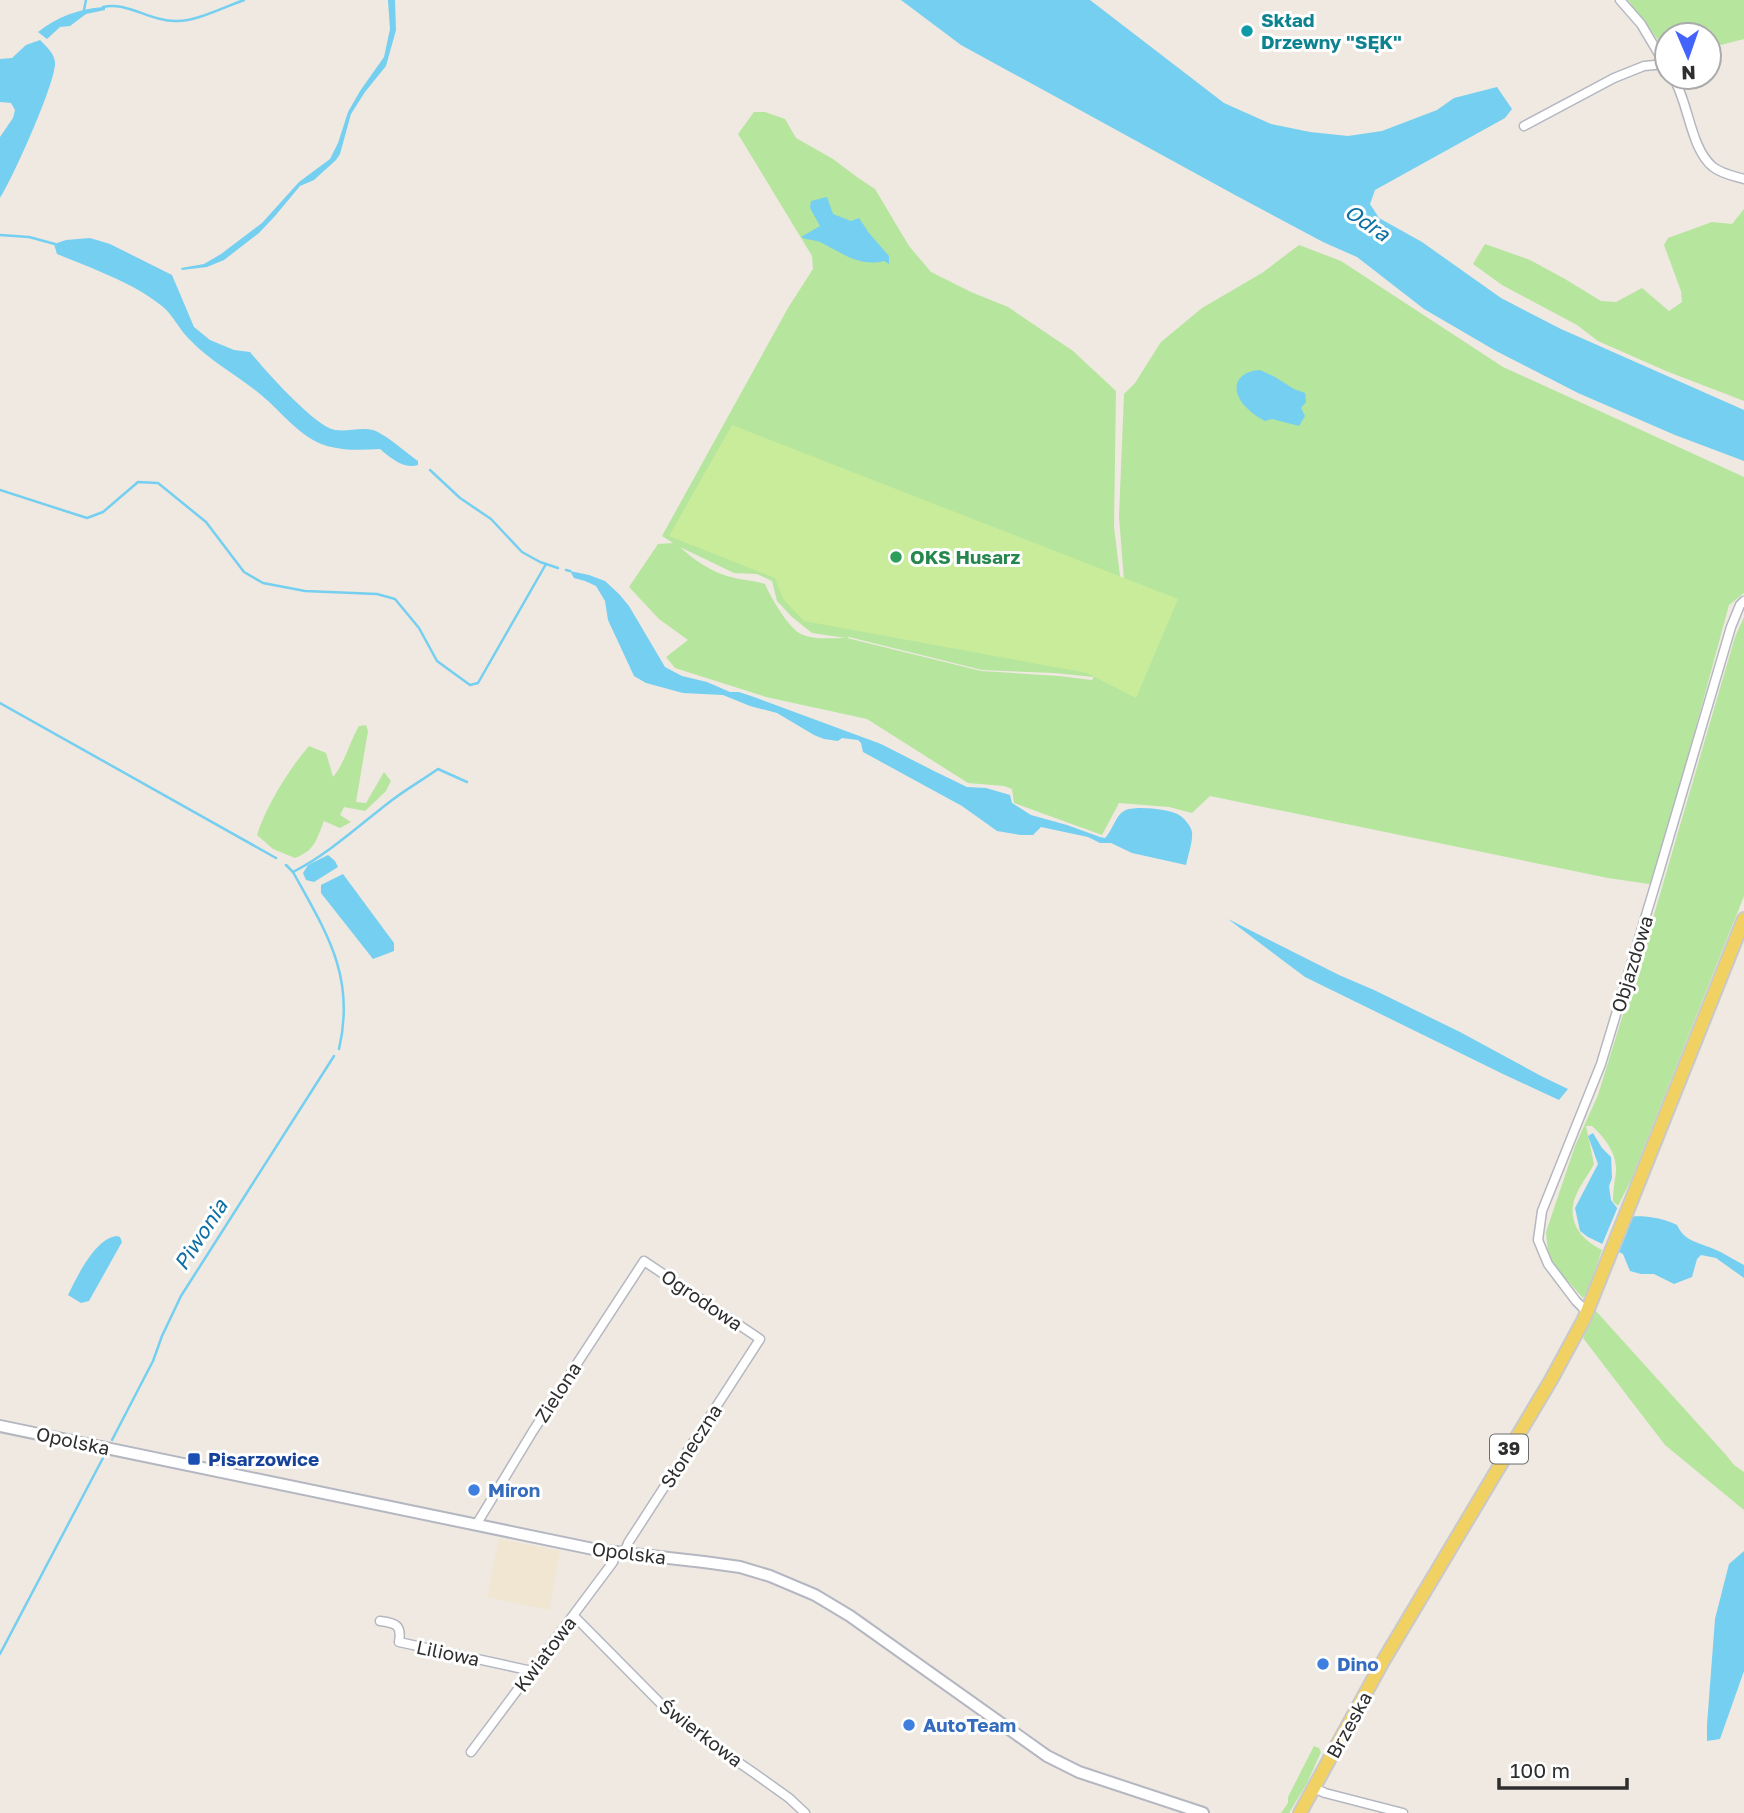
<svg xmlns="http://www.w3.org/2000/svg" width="1744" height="1813" font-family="'Golos Text',sans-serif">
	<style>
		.education { fill: #f0e6d1 }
		.green { fill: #b6e59e; fill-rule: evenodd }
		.pitch { fill: #c9ec9a }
		.water { fill: #75cff0 }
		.pier { fill: #efe9e1 }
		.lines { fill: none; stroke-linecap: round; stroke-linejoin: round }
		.stream { stroke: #75cff0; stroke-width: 2.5 }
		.minor-casing { stroke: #b4b7c1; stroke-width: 11 }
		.secondary-casing { stroke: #b4b7c1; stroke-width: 14 }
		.primary-casing { stroke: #c9c9c9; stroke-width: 16 }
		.minor { stroke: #fff; stroke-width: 8 }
		.secondary { stroke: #fff; stroke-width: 10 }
		.primary { stroke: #f2d163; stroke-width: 12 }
		.culture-dot { fill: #0f9aa8; stroke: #fff; stroke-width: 2.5 }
		.leisure-dot { fill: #2e9e5b; stroke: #fff; stroke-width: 2.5 }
		.transit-dot { fill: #1a4fb4; stroke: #fff; stroke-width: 2.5 }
		.shop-dot { fill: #3f7fe0; stroke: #fff; stroke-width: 2.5 }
		.labels { text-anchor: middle; stroke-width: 6; stroke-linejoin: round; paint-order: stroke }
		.shield { fill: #fff; stroke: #6d6d6d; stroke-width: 2 }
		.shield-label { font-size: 18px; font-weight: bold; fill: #2e2e2e }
		.culture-label { font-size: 19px; font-weight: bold; fill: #0d838f; stroke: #fff; text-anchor: start }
		.leisure-label { font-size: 19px; font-weight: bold; fill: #27864d; stroke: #fff; text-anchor: start }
		.street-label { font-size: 19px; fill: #2e2e2e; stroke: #fff }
		.transit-label { font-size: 19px; font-weight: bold; fill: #164399; stroke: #fff; text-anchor: start }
		.shop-label { font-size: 19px; font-weight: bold; fill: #366cbe; stroke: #fff; text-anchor: start }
		.water-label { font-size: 21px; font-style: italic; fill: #0d6fa3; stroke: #fff }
	</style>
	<rect width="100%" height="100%" fill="#efe9e1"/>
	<polygon class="education" points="499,1539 560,1551 549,1610 487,1597"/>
	<g class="green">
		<polygon points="1628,0 1744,0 1744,39 1709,48 1709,35 1667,35 1667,52"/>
		<path d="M754,112H765L785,119L796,138L833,159L857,177L875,189L909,246L931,272L971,292L1008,307L1073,351L1116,391L1114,527L1121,584L1125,593L1119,517L1124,394L1135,383L1161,342L1202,308L1262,273L1299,245L1341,261L1503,367L1744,477V593L1729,605L1654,882L1649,884L1608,878L1210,796L1192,813L1169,807L1119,803L1102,835L1014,803L1012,789L1004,786L968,783L867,719L766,697L675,668L666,657L688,640L659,619L629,587L658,544L673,543L662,536L788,308L813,269L812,256L738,134ZM680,547L734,573L757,574L772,581L777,601L792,617L812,633L846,638C832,638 813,640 801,634C789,629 770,596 765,584C753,580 739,580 727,576C710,571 693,559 680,547ZM849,637L982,670L1054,673L1093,677L1111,647L1092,680L1059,676L981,671L847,638Z"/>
		<polygon points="1744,209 1744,401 1666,371 1598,341 1577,325 1502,285 1473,264 1485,244 1530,260 1565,279 1601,301 1616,302 1642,288 1669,311 1682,302 1681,291 1664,245 1668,238 1712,222 1732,224"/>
		<path d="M1744,617V896L1631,1180L1618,1206L1613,1201C1613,1192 1614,1187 1615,1179C1620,1157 1607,1140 1592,1126H1586L1594,1164C1588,1176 1575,1191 1573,1205C1570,1227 1584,1241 1602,1250L1588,1291L1583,1298L1556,1268L1548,1253L1546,1232L1575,1146L1598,1095L1656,908L1735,637Z"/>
		<path d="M366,725L368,731L356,802L366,803L384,772L391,781L386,791L365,811L344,807L340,815L351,822L340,828L324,821C316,841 315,850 295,858L273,849L257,835C266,806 289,769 309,746L326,753L333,777C345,763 349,743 359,726Z"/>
		<polygon points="1595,1310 1726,1455 1734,1465 1744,1472 1744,1510 1665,1445 1583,1338"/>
		<polygon points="1314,1746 1319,1748 1321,1752 1307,1783 1289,1813 1281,1813 1288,1803 1288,1797"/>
	</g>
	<polygon class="pitch" points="732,425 1178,599 1136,698 1087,673 804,621 783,599 775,578 669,536"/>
	<g class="water">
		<polygon points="388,0 395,0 396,30 386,66 365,92 351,114 340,154 336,160 314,180 300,186 275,216 259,233 224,260 207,267 182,270 181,268 204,264 221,254 262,223 299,182 330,159 338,143 348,112 360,91 384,57 390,29"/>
		<polygon points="901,0 1090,0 1224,103 1271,124 1310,132 1348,136 1382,131 1437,110 1454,98 1497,87 1512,109 1505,118 1375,190 1370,204 1379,218 1422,242 1501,298 1561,329 1744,410 1744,461 1675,435 1578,393 1496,351 1424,309 1357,257 1323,242 1235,195 961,45"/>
		<path d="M105,7V10L86,14L70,26L60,27L47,39L38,32C56,17 81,8 105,7Z"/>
		<path d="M40,40C46,46 54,53 55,62C57,80 12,180 0,198V137L13,118L15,110L11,103L0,102V59L12,58L26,45Z"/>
		<path d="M827,197L833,214L851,221L859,218L869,233L889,256V264L884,261C859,267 844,254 822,243C815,239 808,241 801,237L820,226L810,208L811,201Z"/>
		<path d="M90,238L110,244L172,275L194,327L210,340L234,350L250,352C265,370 314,426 335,430C347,432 360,427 373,430C384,433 408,454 418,461V465C403,469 392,459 380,449C362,450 345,451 327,446C300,438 282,412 260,394C237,375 210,361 189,339C179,329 173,315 162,306C132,282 93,269 57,254L54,244L66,240Z"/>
		<path d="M1260,370L1275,377L1294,389L1305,393L1306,402L1301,408L1305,416L1299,426L1272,419L1265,421C1257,417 1249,411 1243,404C1229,386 1239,371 1260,370Z"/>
		<path d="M570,571L589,575L605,581L619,594L629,606L665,667L682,676L707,682L730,692H739L754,697L881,744L934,771L967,787L986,788L1010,795L1012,803L1031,815L1067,825L1100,837L1105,838C1113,830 1115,816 1124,811C1133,805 1170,809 1179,815C1184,818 1191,826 1192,832C1193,841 1188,856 1186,865L1132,853L1111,843H1100L1088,837L1041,827L1033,835H1021L997,831L962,806L863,752L861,743L858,740L842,738L838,741L824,739L814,735L777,713L750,706L723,695L683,693L646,683L634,676L608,620L605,601L596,586L585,581L574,578Z"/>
		<polygon points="328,855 335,861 338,867 314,882 306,880 303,873 308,865"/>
		<polygon points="343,874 394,943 394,951 373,959 321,893 321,885"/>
		<polygon points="1228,919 1339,975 1374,990 1460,1032 1541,1076 1568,1089 1559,1100 1503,1074 1305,977"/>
		<path d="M1593,1133L1602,1148L1611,1157L1612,1178L1609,1186L1611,1200L1624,1217C1643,1215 1660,1217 1677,1225C1685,1242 1698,1242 1714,1249C1724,1253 1734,1260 1744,1265V1278L1716,1258L1701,1255L1697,1259L1692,1277L1674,1284L1654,1274H1641L1630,1271L1623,1254L1588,1237L1580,1231L1575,1208L1598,1164L1588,1136Z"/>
		<path d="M117,1236L120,1237L122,1242L89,1301L81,1303L68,1295C77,1277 95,1238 117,1236Z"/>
		<polygon points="1744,1551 1744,1671 1720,1739 1707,1741 1707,1725 1715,1619 1729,1564"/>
	</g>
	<polygon class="pier" points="1619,1204 1626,1213 1615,1254 1601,1247"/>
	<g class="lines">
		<g class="stream">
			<path d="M103,7C126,1 151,22 177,21C197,21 224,7 244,0"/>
			<polyline points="84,10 86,0"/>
			<polyline points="0,235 29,237 55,244"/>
			<polyline points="430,470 460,498 491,519 522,552 540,562 558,568"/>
			<polyline points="0,490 87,518 103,512 138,482 158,483 206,522 244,572 263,583 305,591 377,594 395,599 419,628 437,661 470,685 478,683 546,564"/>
			<polyline points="566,570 570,571"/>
			<polyline points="0,703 276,858"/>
			<path d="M286,865L293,872C326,932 356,976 339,1049"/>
			<path d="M293,872C328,854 356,828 387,804C403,791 421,781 438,769L467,782"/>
			<polyline points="112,1440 153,1361 162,1336 181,1296 334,1056"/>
			<polyline points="0,1654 104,1456"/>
		</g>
		<defs>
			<g id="minor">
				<polyline points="1620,0 1641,24 1666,66"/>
				<path d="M1673,77C1689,103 1690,148 1713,167C1722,174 1734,176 1744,179"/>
				<polyline points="1524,126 1614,78 1644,66 1665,64"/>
				<polyline points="1587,1312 1576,1301 1548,1264 1538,1240 1542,1211 1601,1064 1656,882 1731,627 1740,605 1744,601"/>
				<polyline points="476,1525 533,1431 644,1261 760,1339 628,1543 624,1554"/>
				<polyline points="574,1616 677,1720 754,1773 789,1798 805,1813"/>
				<path d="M380,1621C396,1623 402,1625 399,1642L532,1671"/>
				<polyline points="471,1752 613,1562 616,1553"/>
				<polyline points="1314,1788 1325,1793 1403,1813"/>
			</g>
			<polyline id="secondary" points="0,1426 598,1550 704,1562 740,1567 770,1576 815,1595 850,1616 1047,1756 1079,1772 1203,1813"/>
			<polyline id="primary" points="1300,1813 1382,1663 1551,1380 1584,1319 1744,919"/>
		</defs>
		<use href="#minor" class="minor-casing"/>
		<use href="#secondary" class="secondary-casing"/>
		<use href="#primary" class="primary-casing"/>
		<use href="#minor" class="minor"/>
		<use href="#secondary" class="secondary"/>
		<use href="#primary" class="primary"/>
	</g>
	<circle class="culture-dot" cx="1247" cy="31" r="7"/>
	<circle class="leisure-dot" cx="896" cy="557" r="7"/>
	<rect class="transit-dot" x="187" y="1452" width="14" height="14" rx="3.5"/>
	<g class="shop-dot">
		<circle cx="474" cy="1490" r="7"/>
		<circle cx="1323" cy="1664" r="7"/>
		<circle cx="909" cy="1725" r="7"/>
	</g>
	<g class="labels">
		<rect class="shield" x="1490" y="1434.5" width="38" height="29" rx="5"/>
		<g class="shield-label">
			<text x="1509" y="1455">39</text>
		</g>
		<g class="culture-label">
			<text x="1261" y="27">Skład<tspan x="1261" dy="22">Drzewny "SĘK"</tspan></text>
		</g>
		<g class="leisure-label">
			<text x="910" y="564">OKS Husarz</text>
		</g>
		<g class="street-label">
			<text transform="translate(1632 964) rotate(-73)" y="7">Objazdowa</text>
			<text transform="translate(702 1300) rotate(34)" y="7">Ogrodowa</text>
			<text transform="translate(558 1392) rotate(-57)" y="7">Zielona</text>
			<text transform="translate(73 1441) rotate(12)" y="7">Opolska</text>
			<text transform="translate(691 1446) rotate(-57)" y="7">Słoneczna</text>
			<text transform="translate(629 1553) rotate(7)" y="7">Opolska</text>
			<text transform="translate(448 1653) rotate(12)" y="7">Liliowa</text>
			<text transform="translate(545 1654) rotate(-53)" y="7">Kwiatowa</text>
			<text transform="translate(1349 1725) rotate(-61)" y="7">Brzeska</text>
			<text transform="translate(701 1733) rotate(37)" y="7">Świerkowa</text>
		</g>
		<g class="transit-label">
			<text x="208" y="1466">Pisarzowice</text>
		</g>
		<g class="shop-label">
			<text x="488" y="1497">Miron</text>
			<text x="1337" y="1671">Dino</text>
			<text x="923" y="1732">AutoTeam</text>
		</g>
		<g class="water-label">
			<text transform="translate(1367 223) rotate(34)" y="7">Odra</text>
			<text transform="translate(201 1235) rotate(-57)" y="7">Piwonia</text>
		</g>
	</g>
	<g transform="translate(1688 56) rotate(178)"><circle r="33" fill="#ffffff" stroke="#ababab" stroke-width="2"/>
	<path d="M0-5L12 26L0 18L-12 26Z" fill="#4264fb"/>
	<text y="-10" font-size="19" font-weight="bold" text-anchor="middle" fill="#2e2e2e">N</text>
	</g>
	<path d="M1499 1778v10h128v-10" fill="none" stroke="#2e2e2e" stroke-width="3.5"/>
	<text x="1510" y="1778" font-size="21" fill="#2e2e2e" stroke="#ffffff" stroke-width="5" paint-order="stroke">100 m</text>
</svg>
